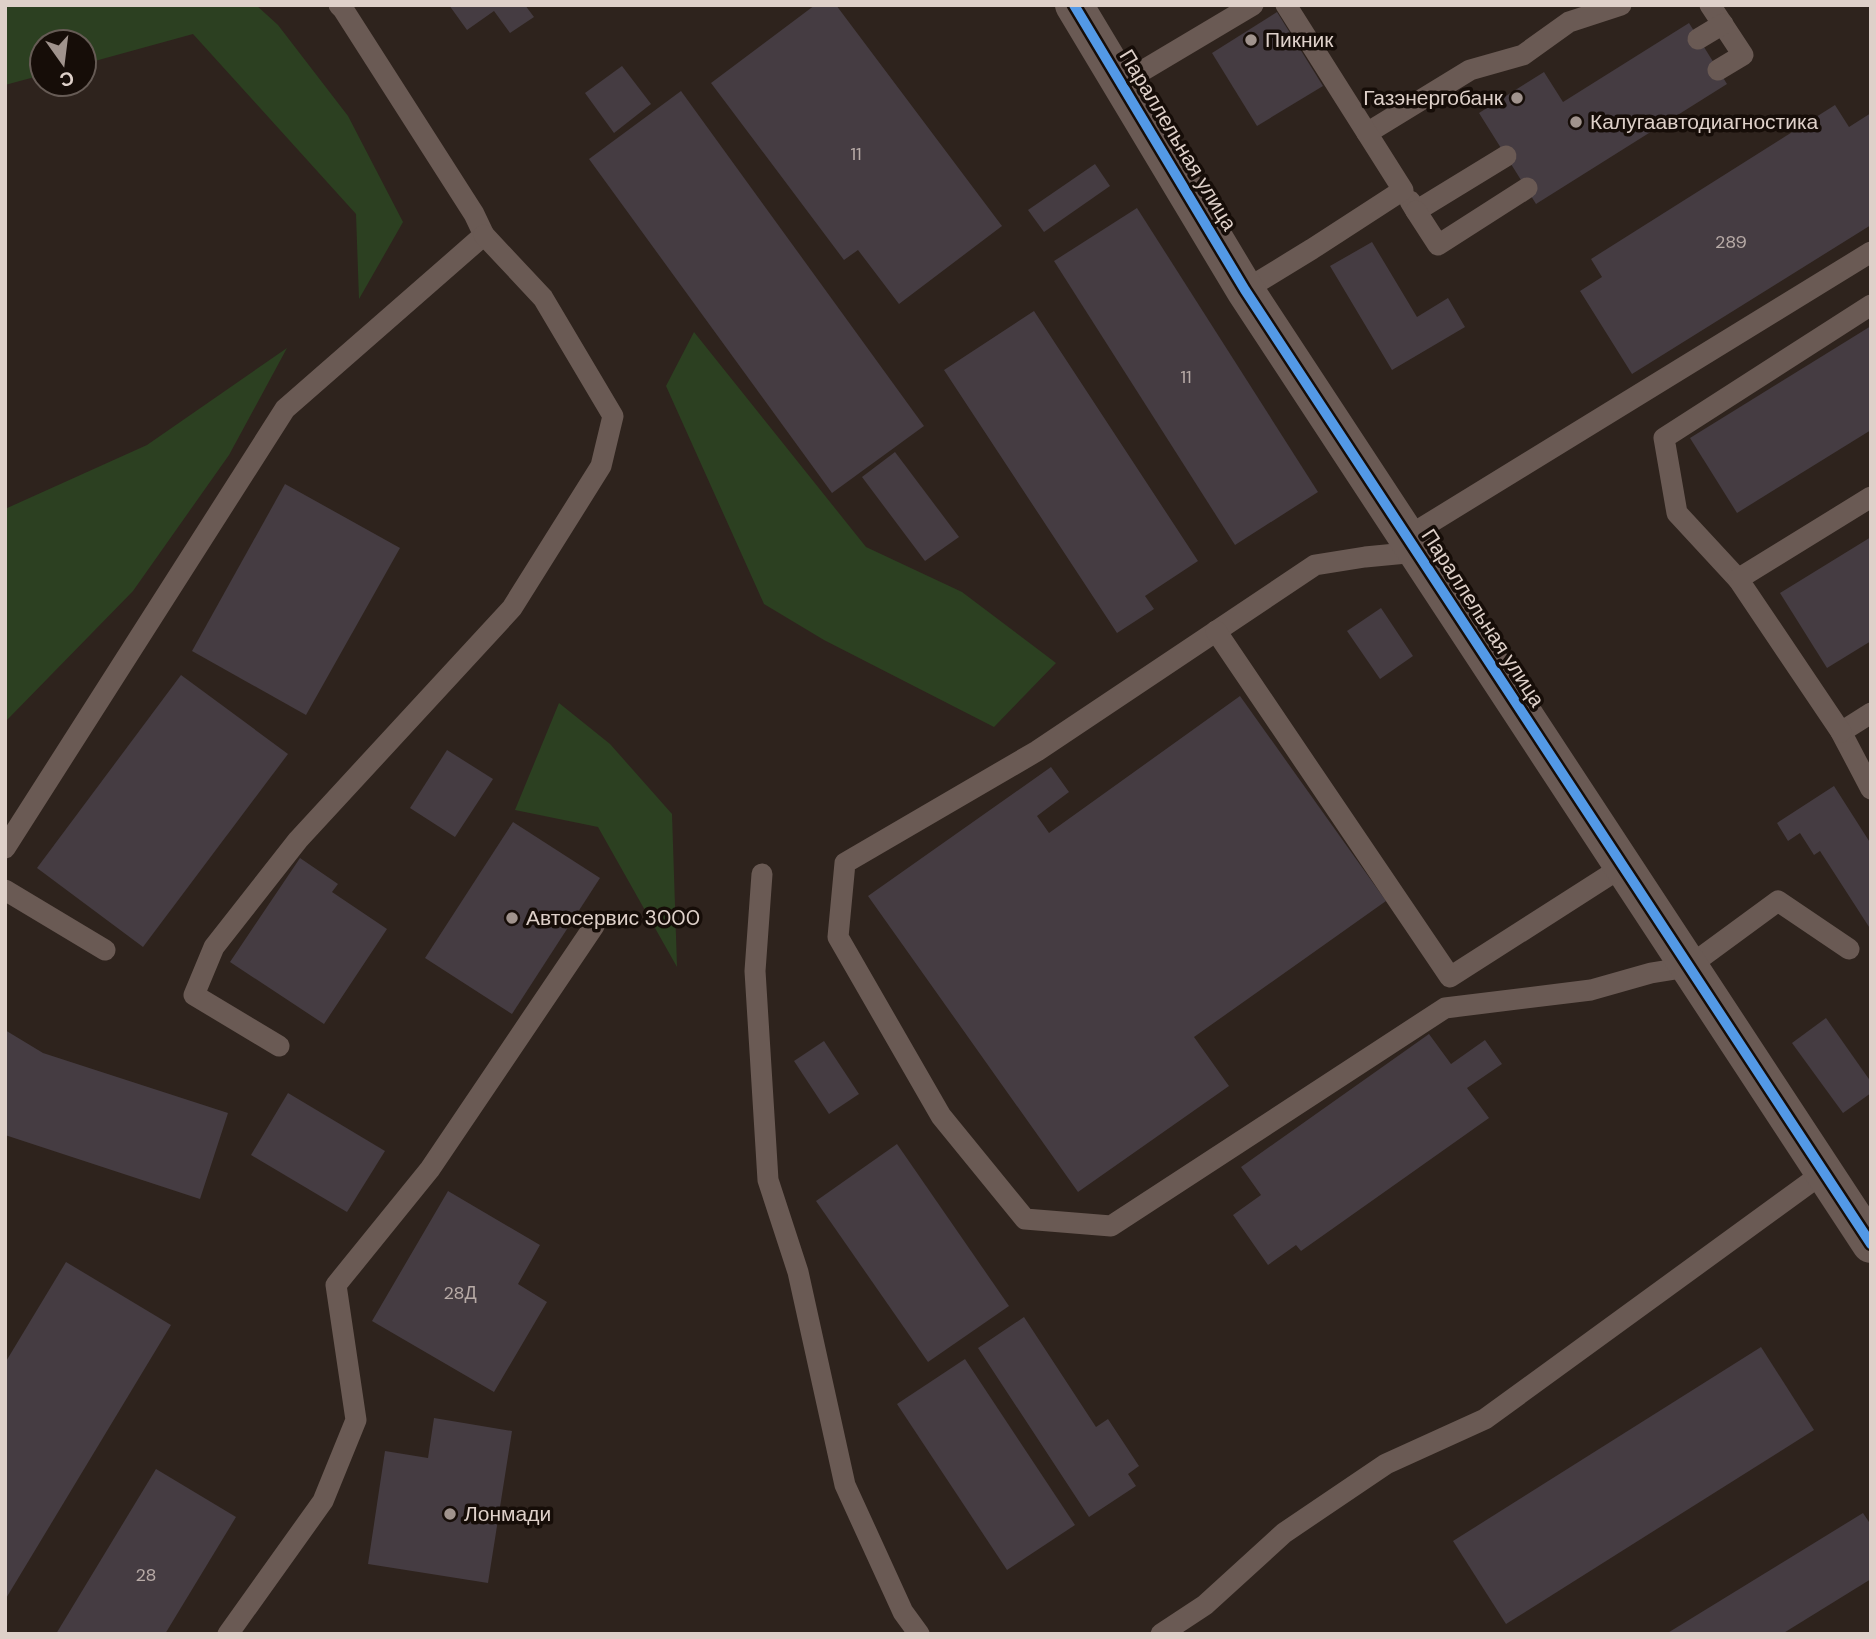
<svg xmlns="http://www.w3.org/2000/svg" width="1876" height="1639" font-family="'DM Sans',sans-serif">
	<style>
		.green { fill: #2c4021 }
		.building { fill: #453c42 }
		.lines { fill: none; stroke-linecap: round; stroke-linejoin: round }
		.service { stroke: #6a5a54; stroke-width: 21 }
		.minor { stroke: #6a5a54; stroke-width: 38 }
		.cycleway-casing { stroke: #160d08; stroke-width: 15 }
		.cycleway { stroke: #5399e6; stroke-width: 10 }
		.poi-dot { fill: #a0938d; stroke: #160d08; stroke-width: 2.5 }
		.labels { text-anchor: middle; stroke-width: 7; stroke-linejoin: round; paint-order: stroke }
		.number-label { font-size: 18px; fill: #b8aba7 }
		.poi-label { font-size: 21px; fill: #ded0c9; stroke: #160d08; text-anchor: start }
		.street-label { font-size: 21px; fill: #ded0c9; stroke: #160d08 }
	</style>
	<rect width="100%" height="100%" fill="#2e231d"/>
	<g class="green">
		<polygon points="5,5 256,5 278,25 348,116 403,222 359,299 356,214 193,34 84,64 84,42 42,42 42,75 5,85"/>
		<polygon points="694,332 866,547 962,592 1056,663 994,727 824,640 764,604 666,386"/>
		<polygon points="287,348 229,455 133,591 7,720 5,509 147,445"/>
		<polygon points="559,703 610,744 672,814 677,967 598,827 515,810"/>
	</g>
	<g class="building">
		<polygon points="449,5 525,5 534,17 510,33 494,11 467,30"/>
		<polygon points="815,5 836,5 1002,226 899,304 858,250 844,260 711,83"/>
		<polygon points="1277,12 1323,86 1257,126 1212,53"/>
		<polygon points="1689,23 1727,84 1536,204 1479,113 1544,72 1563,102"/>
		<polygon points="622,66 651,104 614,133 585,93"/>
		<polygon points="681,91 924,426 832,493 589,159"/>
		<polygon points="1835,105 1849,127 1871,113 1871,225 1632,374 1580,291 1602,277 1591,259"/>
		<polygon points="1095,164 1110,186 1044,232 1028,210"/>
		<polygon points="1137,208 1318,492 1235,545 1054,261"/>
		<polygon points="1372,242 1417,317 1448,298 1465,327 1392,370 1330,266"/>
		<polygon points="1034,311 1198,561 1145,596 1154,609 1117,633 944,370"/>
		<polygon points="1871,326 1871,430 1737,513 1690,438"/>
		<polygon points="895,452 959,537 925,561 862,477"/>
		<polygon points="285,484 400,548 306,715 192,651"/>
		<polygon points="1871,537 1871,641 1827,668 1780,593"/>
		<polygon points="1381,608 1413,656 1380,679 1347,631"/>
		<polygon points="181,675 288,754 143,947 37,868"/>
		<polygon points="1240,696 1386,901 1194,1037 1229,1086 1078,1192 868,896 1051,767 1069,792 1037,816 1049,833"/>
		<polygon points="447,750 493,779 455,837 410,808"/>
		<polygon points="1834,786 1871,844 1871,930 1820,851 1814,855 1800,833 1788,841 1777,823"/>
		<polygon points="513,822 600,878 512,1014 425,958"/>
		<polygon points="300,858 338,884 332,892 387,929 324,1024 230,962"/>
		<polygon points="1826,1018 1871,1082 1871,1093 1843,1113 1792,1043"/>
		<polygon points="5,1030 43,1053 228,1113 200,1199 5,1135"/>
		<polygon points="1429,1034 1451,1064 1485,1040 1502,1064 1467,1088 1489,1118 1301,1251 1296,1245 1268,1265 1233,1215 1261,1195 1241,1167"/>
		<polygon points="824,1041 859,1094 829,1114 794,1061"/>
		<polygon points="288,1093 385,1151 347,1212 251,1155"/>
		<polygon points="897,1144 1009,1306 928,1362 816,1201"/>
		<polygon points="448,1191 540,1245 518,1284 547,1302 494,1392 372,1321"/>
		<polygon points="66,1262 171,1325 5,1600 5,1363"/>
		<polygon points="1024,1317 1096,1427 1108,1419 1139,1466 1128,1474 1136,1486 1089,1517 978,1348"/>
		<polygon points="1761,1347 1814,1430 1506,1624 1453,1541"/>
		<polygon points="965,1359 1075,1525 1007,1570 897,1404"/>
		<polygon points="434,1418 512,1431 488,1583 368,1564 385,1451 428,1458"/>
		<polygon points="156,1469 236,1517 165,1634 56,1634"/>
		<polygon points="1863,1513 1871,1525 1871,1579 1782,1634 1666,1634"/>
	</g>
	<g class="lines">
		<g class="service">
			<polyline points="1710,5 1743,55 1718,70"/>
			<polyline points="1698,39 1723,24"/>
			<polyline points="1122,83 1253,5"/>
			<polyline points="1367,133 1470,70 1523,55 1569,22 1621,5"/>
			<polyline points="1410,201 1416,211 1506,156"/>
			<polyline points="1416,211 1438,245 1527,188"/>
			<polyline points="1245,290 1312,249 1403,190 1286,5"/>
			<polyline points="1407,537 1871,252"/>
			<polyline points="1417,552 1365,557 1315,565 1037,751 845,863 838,937 941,1116 1025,1219 1111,1226 1445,1008 1591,990 1651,973 1688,967 1778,901 1849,949"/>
			<polyline points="1738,579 1677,513 1664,438 1871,305"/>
			<polyline points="1216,631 1450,977 1622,867"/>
			<polyline points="1871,713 1841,732 1871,789"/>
			<polyline points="1841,732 1738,579 1871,497"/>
			<polyline points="5,848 285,409 484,235 474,214 343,9 339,5"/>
			<polyline points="762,874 755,971 768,1180 798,1272 845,1485 903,1612 919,1634"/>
			<polyline points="5,890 105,950"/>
			<polyline points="279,1046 194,995 214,947 298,840 512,608 601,466 613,416 543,298 484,235"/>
			<polyline points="228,1634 323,1501 356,1420 336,1285 430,1169 594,926"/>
			<polyline points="1161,1634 1205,1605 1284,1533 1386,1464 1485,1419 1823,1173"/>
		</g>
		<polyline class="minor" points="1074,5 1245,290 1871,1244"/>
		<defs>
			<polyline id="cycleway" points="1074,5 1245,290 1871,1244"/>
		</defs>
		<use href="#cycleway" class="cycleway-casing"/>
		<use href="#cycleway" class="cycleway"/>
	</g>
	<g class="poi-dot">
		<circle cx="1251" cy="40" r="7"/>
		<circle cx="1517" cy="98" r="7"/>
		<circle cx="1576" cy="122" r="7"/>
		<circle cx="512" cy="918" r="7"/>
		<circle cx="450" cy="1514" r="7"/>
	</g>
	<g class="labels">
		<g class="number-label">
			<text x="856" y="160">11</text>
			<text x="1731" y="248">289</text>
			<text x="1186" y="383">11</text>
			<text x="460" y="1299">28Д</text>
			<text x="146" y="1581">28</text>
		</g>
		<g class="poi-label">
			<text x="1265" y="47">Пикник</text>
			<text x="1503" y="105" text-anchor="end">Газэнергобанк</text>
			<text x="1590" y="129">Калугаавтодиагностика</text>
			<text x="526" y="925">Автосервис 3000</text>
			<text x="464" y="1521">Лонмади</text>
		</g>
		<g class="street-label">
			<text transform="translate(1178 140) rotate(59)" y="7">Параллельная улица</text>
			<text transform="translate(1483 618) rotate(57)" y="7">Параллельная улица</text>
		</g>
	</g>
	<rect width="1876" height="1639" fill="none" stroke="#ded0c9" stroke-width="14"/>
	<g transform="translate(63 63) rotate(166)"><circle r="33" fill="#160d08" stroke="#665b55" stroke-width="2"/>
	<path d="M0-5L12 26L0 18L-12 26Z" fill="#a0938d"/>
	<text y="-10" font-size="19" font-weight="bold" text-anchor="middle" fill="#ded0c9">С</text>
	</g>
</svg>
